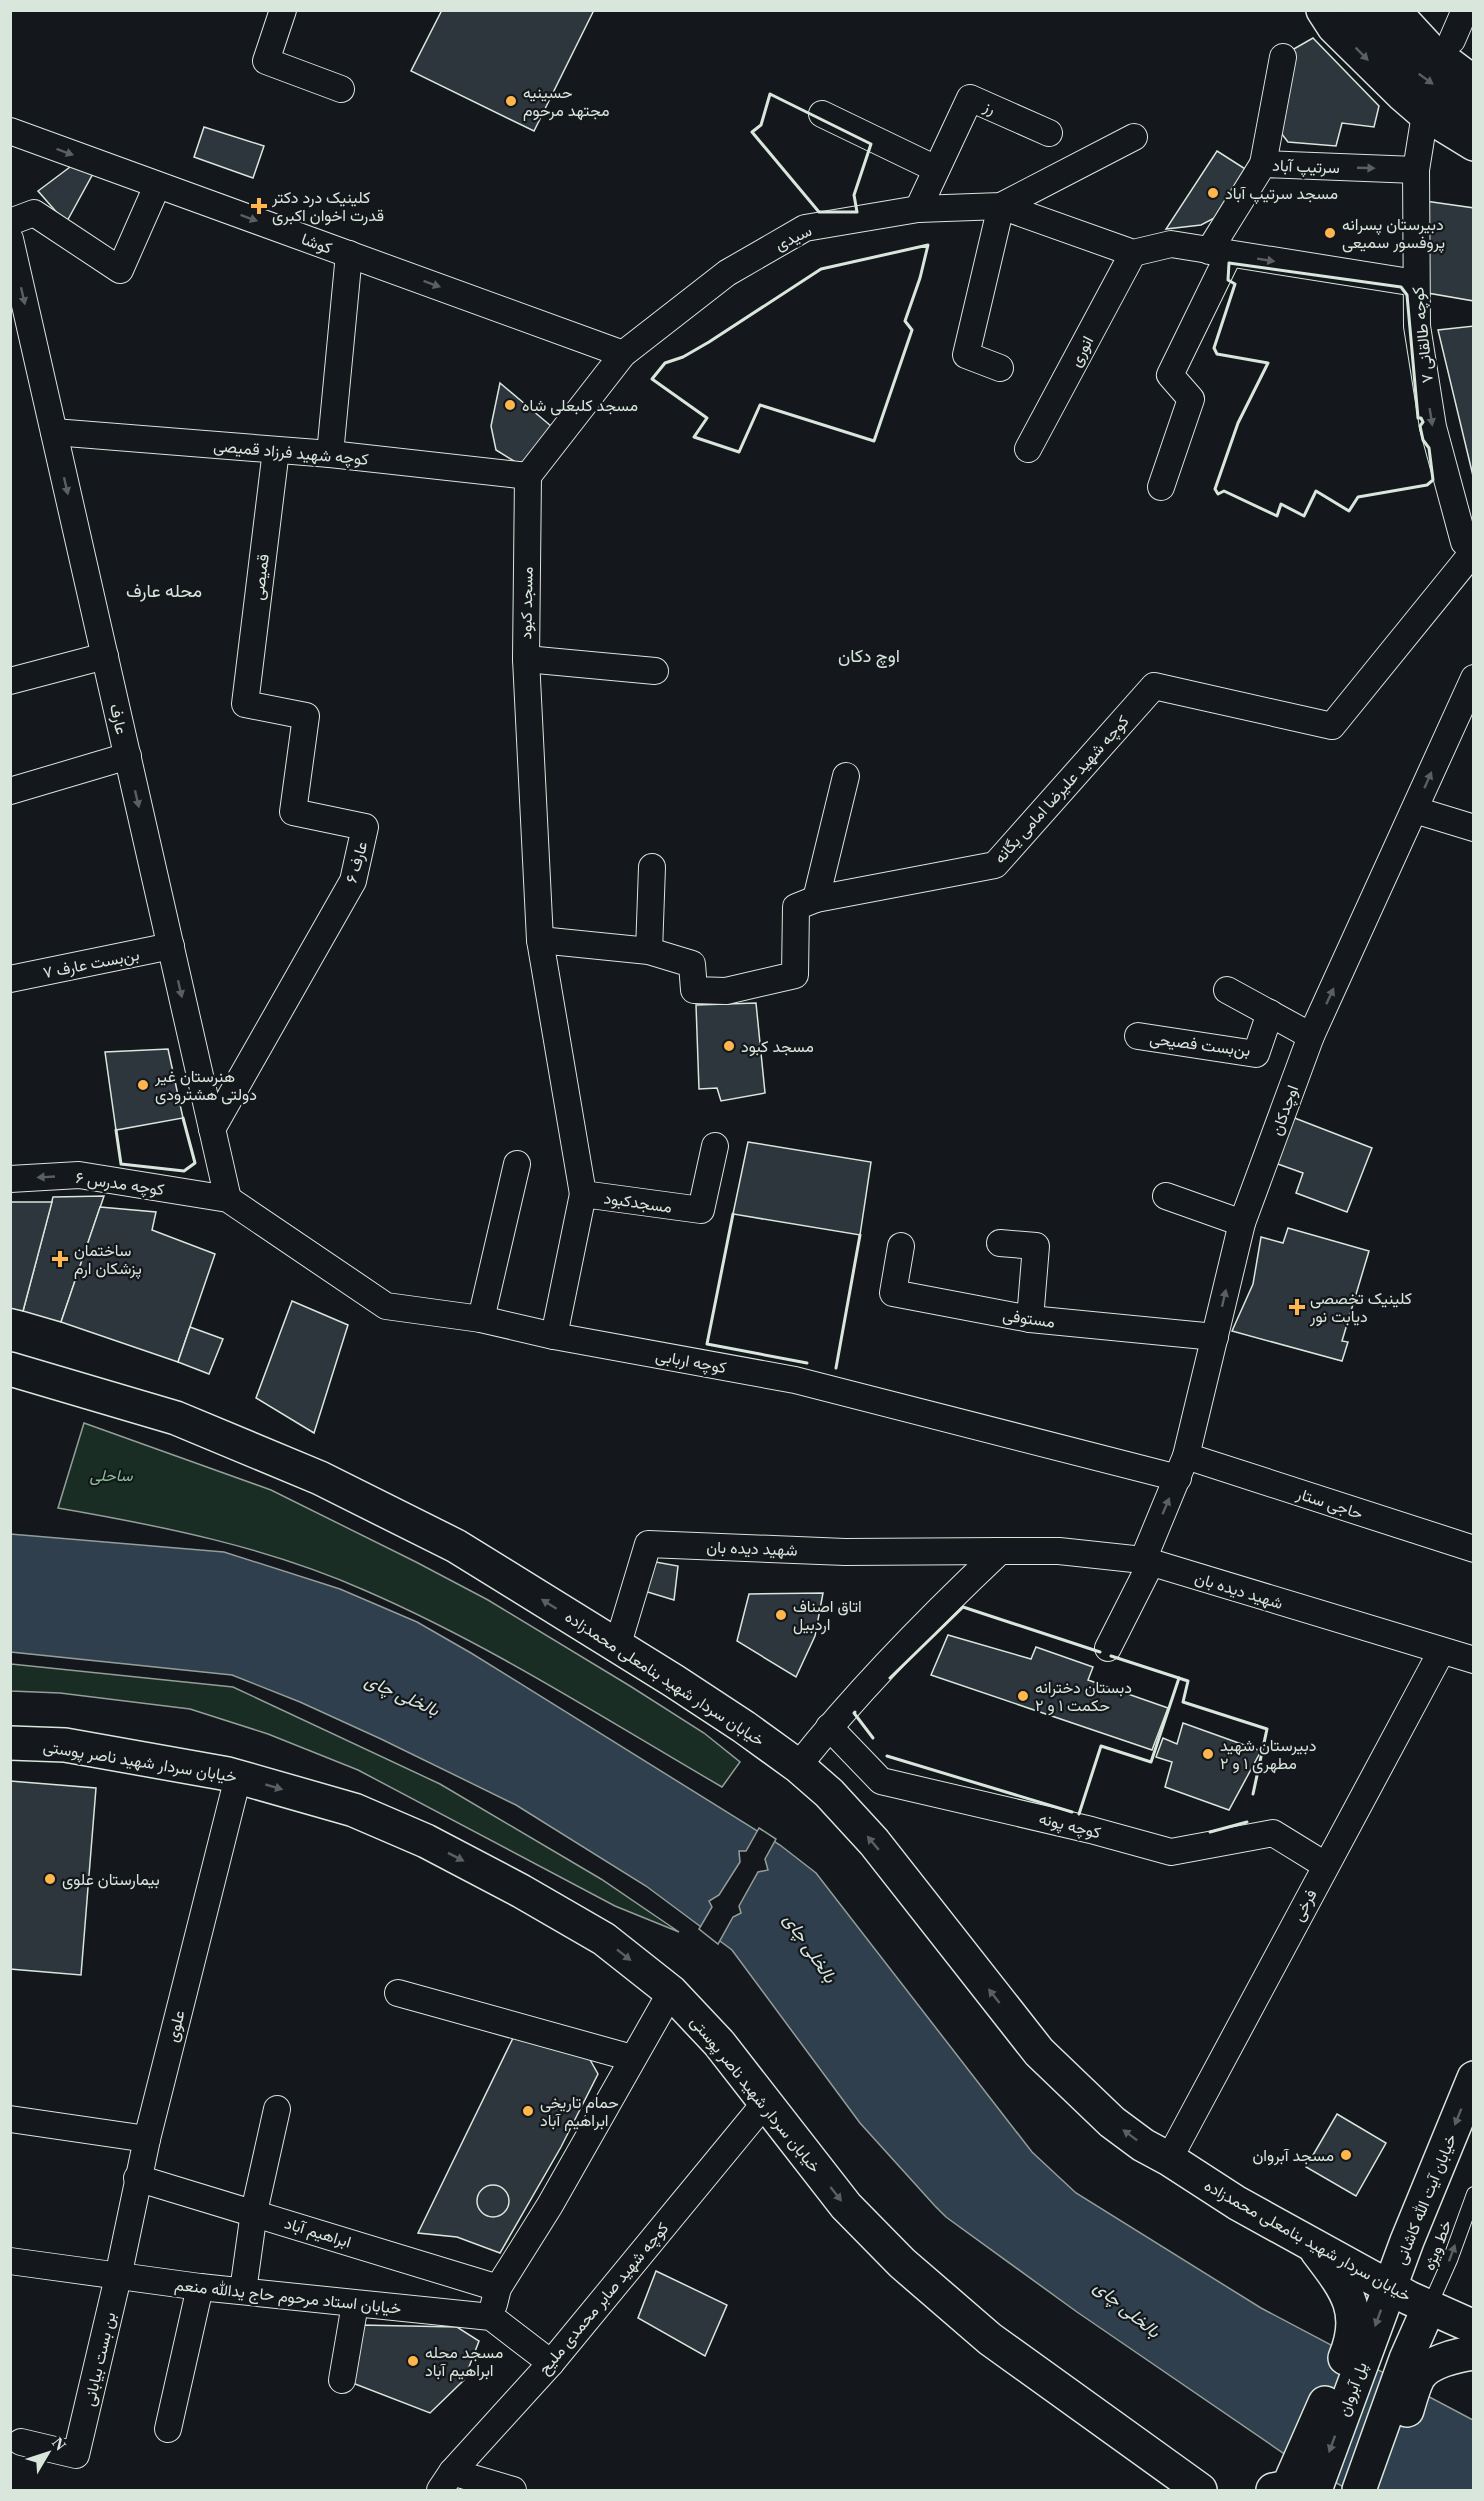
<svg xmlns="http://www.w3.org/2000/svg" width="1484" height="2501" font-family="'Times New Roman',Vazirmatn,serif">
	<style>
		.green { fill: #1a2d24; stroke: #939e99; stroke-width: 1.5 }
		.water { fill: #2f3f4d; stroke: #939e99; stroke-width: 1.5 }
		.pier { fill: #14181c; stroke: #939e99; stroke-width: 1.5 }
		.building { fill: #2c363c; stroke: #d8e6dc; stroke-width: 1.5 }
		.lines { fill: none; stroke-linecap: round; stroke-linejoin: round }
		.service-casing { stroke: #d8e6dc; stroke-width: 16 }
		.minor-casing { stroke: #d8e6dc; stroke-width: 28 }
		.secondary-casing { stroke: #d8e6dc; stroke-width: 36 }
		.service { stroke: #14181c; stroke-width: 14 }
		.minor { stroke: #14181c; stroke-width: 26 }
		.secondary { stroke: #14181c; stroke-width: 33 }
		.wall { stroke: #d8e6dc; stroke-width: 3 }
		.oneway { fill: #59605f }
		.poi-dot { fill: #ffb74d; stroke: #14181c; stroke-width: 2 }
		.labels { text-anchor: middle; stroke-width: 4.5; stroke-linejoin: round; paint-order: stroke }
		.poi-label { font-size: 16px; fill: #d8e6dc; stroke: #14181c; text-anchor: start }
		.street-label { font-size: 16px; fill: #d8e6dc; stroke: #14181c }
		.park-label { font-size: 16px; font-style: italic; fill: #8ac095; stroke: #14181c }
		.neighbourhood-label { font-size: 18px; fill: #d8e6dc; stroke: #14181c }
		.water-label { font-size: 18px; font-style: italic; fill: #d8e6dc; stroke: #14181c }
	</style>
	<rect width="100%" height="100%" fill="#14181c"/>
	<g class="green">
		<path d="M84,1423L271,1490L416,1562L488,1600L630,1686L704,1733L740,1762L722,1787C605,1719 489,1644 364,1590C267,1547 162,1526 58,1508Z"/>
		<polygon points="11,1664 233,1687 440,1784 601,1879 679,1932 615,1906 358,1770 268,1734 190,1709 60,1693 11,1691"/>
	</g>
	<polygon class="water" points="10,1534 224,1552 340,1589 417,1622 471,1653 780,1845 816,1873 1032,2152 1076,2193 1261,2308 1473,2420 1473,2490 1349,2490 1286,2455 1077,2312 946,2217 935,2206 860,2123 732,1950 646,1886 516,1805 381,1739 300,1702 232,1675 11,1652"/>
	<polygon class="pier" points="759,1828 776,1839 765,1859 768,1870 758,1872 739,1906 741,1913 733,1917 718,1944 699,1929 712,1907 709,1901 719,1895 740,1862 739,1851 746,1851"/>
	<g class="building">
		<polygon points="442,10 594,10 534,131 411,71"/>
		<polygon points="1313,38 1379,106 1374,127 1342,123 1336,146 1288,142 1281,133 1292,50"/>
		<polygon points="204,127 264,146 253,178 194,157"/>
		<polygon points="1217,151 1250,172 1222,214 1201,225 1166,229"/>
		<polygon points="74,164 95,170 66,223 38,191"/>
		<polygon points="1425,201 1474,208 1474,301 1422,292"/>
		<polygon points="1474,326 1474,480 1438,330"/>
		<polygon points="500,383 551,426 522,466 496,450 491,426"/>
		<polygon points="756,1003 765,1093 721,1101 717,1088 699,1089 696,1005"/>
		<polygon points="168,1049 183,1118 116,1130 105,1052"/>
		<polygon points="1292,1117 1372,1148 1347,1212 1296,1193 1303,1173 1275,1163"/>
		<polygon points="748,1142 871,1162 860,1235 733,1214"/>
		<polygon points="104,1196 61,1322 23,1311 53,1197"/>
		<polygon points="10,1202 52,1202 23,1311 10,1308"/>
		<polygon points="100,1207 156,1212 152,1230 215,1254 178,1362 61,1322"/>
		<polygon points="1288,1228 1369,1251 1342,1341 1348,1342 1342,1361 1232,1331 1253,1284 1261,1237 1283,1243"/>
		<polygon points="292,1301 348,1325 314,1433 256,1398"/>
		<polygon points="190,1327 223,1339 209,1374 178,1362"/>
		<polygon points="650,1561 678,1566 674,1600 641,1590"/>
		<polygon points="823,1593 815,1636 796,1677 737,1641 749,1594"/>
		<polygon points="948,1635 1031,1659 1036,1647 1093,1667 1088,1680 1168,1708 1152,1750 931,1675"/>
		<polygon points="1183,1723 1261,1751 1229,1810 1165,1787 1172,1762 1156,1757 1163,1738 1177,1744"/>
		<polygon points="10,1781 96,1788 81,1975 10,1969"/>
		<polygon points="515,2034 589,2058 598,2074 561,2147 500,2253 457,2237 418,2233"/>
		<polygon points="1337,2114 1386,2143 1356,2196 1306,2167"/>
		<circle cx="493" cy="2201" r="16"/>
		<polygon points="656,2271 727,2305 705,2356 638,2318"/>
		<polygon points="360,2325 457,2327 479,2341 464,2380 430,2413 350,2382"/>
	</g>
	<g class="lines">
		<defs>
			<polyline id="service" points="1429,2307 1450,2260 1474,2194"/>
			<g id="minor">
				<polyline points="283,10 266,61 341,89"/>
				<polyline points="1452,40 1465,10"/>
				<polyline points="822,114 936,169"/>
				<polyline points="1425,114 1416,170 1417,326 1433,427 1464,542 1474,547"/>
				<polyline points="10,131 623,354"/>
				<polyline points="1263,164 1283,57"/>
				<polyline points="1001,206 1133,253 1171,244 1416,283"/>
				<polyline points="918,209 970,98 1049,133"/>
				<polyline points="10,222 34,213 120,270 157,186"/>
				<polyline points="10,239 228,1199"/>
				<polyline points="1209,251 1263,164 1416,170"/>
				<polyline points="1000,368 966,355 1001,206"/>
				<polyline points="54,432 330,454 528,476"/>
				<polyline points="1028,449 1133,253"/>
				<polyline points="330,454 349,254"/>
				<polyline points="528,476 623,354 727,273 805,228 918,209 1001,206 1134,137"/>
				<polyline points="528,476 526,659 540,940 583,1194"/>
				<polyline points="1161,487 1191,399 1170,375 1229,254"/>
				<polyline points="526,659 655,671"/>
				<polyline points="10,681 105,656"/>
				<polyline points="10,791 128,756"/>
				<polyline points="1415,810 1474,828"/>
				<polyline points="816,899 846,776"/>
				<polyline points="540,940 649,951 692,964 694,990 726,991 795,975 796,907 816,899 995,865 1154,686 1332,726 1474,551"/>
				<polyline points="649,951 652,867"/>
				<polyline points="10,979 171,946"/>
				<polyline points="1227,990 1311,1036"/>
				<polyline points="1138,1036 1256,1054 1270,1013"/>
				<polyline points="212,1129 353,881 365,827 293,812 306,716 245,704 276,450"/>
				<polyline points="10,1179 79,1175 228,1199 386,1306 481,1319 554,1336 795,1380 1178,1478"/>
				<polyline points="1166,1196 1242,1223"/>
				<polyline points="1000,1243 1036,1246 1030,1319"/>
				<polyline points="901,1246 893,1293 1030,1319 1215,1337"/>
				<polyline points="481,1319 517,1164"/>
				<polyline points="554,1336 583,1194 701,1210 715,1146"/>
				<polyline points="1186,1456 1474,1549"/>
				<polyline points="1143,1560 1186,1456 1242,1223 1311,1036 1474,678"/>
				<polyline points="617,1647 648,1544 845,1552 1000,1551"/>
				<polyline points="1108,1648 1151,1563"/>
				<polyline points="829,1727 881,1781 1091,1830 1171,1852 1273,1833 1325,1865"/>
				<path d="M798,1766C859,1689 928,1619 1000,1551H1059L1143,1560L1474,1660"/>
				<polyline points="398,1993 632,2058"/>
				<polyline points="10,2119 147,2139"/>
				<polyline points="1169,2159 1441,1652"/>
				<polyline points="137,2178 498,2288"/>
				<polyline points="10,2261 200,2287 491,2317 551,2363"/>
				<polyline points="243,2291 254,2212 277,2109"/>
				<polyline points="494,2304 498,2288 550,2205 671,1992"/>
				<polyline points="342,2380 355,2304"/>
				<polyline points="168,2429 200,2287"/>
				<polyline points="21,2442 76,2455 118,2277 147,2139 238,1777"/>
				<polyline points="452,2472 513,2490"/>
				<polyline points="440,2490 452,2472 551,2363 765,2103"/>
			</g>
			<g id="secondary">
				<polyline points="1323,10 1334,27 1403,95 1425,114 1474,144"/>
				<polyline points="1354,10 1405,64 1474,114"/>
				<polyline points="1393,10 1430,50 1474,83"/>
				<polyline points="10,1369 176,1418 320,1478 456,1546 674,1681 744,1727 798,1766 829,1793 874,1842 1039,2052 1112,2122 1143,2145 1169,2159 1237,2203 1409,2298 1474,2327"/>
				<polyline points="10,1743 65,1745 228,1774 354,1810 426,1841 521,1891 604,1939 671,1992 719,2043 846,2206 902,2263 990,2339 1200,2490"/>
				<path d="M1317,2251C1345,2288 1365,2311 1345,2358"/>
				<path d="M1407,2410C1410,2400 1413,2388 1418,2378C1427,2362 1457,2355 1474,2353"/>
				<polyline points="1273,2490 1288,2487 1325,2403"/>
				<polyline points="1315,2490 1407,2241 1474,2078"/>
				<polyline points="1359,2490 1406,2359 1429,2307"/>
			</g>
		</defs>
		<use href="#service" class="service-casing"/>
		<use href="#minor" class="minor-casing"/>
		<use href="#secondary" class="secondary-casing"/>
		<use href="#service" class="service"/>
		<use href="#minor" class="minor"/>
		<use href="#secondary" class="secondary"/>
		<g class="wall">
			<polygon points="770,94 871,144 854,195 857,212 819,212 752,132 761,125"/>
			<polygon points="928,245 920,278 905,321 912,330 874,441 760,405 739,452 694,437 707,418 652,379 665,363 683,357 709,342 821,269"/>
			<polygon points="1229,263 1401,287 1407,295 1418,418 1421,418 1423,422 1420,426 1423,440 1429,448 1433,480 1427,485 1358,497 1349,511 1316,491 1304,516 1281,504 1277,516 1224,491 1218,494 1215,489 1238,423 1268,363 1217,354 1214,348 1235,284 1228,280"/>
			<polyline points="116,1130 121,1164 184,1171 195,1163 183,1118"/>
			<polyline points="733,1214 707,1344 807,1363"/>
			<polyline points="836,1368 860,1235"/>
			<polyline points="1111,1656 1188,1681 1183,1702 1267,1729 1253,1794"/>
			<polyline points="890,1678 963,1607 1100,1652"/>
			<polyline points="855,1712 854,1713 873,1738"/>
			<polyline points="887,1756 1072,1812"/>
			<polyline points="1079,1814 1101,1746 1151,1762 1179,1678"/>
			<polyline points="1210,1832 1247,1822"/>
		</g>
	</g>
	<defs><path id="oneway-solid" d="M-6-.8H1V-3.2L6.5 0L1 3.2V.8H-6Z" transform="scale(1.5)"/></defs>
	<g class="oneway">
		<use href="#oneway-solid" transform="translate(1362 54) rotate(45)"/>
		<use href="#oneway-solid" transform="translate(1426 79) rotate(36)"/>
		<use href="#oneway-solid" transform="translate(65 152) rotate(20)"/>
		<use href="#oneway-solid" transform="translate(1366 168) rotate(2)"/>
		<use href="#oneway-solid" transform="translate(249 218) rotate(20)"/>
		<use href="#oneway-solid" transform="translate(1266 260) rotate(9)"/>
		<use href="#oneway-solid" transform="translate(432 284) rotate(20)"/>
		<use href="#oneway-solid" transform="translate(23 296) rotate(77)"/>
		<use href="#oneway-solid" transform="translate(1431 417) rotate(81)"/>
		<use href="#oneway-solid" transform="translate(66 486) rotate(77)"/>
		<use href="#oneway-solid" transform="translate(1428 780) rotate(-66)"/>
		<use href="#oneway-solid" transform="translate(137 799) rotate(77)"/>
		<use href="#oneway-solid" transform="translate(180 989) rotate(77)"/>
		<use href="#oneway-solid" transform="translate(1330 996) rotate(-65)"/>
		<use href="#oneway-solid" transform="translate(46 1177) rotate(177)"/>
		<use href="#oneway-solid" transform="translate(1224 1298) rotate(-77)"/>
		<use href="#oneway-solid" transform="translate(1166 1506) rotate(-67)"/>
		<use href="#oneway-solid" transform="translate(549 1604) rotate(-148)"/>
		<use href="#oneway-solid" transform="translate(274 1787) rotate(16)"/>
		<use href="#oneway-solid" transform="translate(873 1843) rotate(-130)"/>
		<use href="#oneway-solid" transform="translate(456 1857) rotate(27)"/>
		<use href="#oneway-solid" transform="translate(624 1955) rotate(38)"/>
		<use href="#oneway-solid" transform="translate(994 1996) rotate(-128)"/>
		<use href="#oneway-solid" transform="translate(1458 2117) rotate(112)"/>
		<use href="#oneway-solid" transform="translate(1130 2135) rotate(-143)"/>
		<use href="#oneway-solid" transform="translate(836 2194) rotate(52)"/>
		<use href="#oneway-solid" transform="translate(1452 2253) rotate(-70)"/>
		<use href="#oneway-solid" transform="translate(1378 2318) rotate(110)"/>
		<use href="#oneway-solid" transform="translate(1332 2444) rotate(110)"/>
	</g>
	<g class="poi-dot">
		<circle cx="511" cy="101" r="6"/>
		<circle cx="1213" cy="193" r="6"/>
		<path d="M256 197h6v6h6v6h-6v6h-6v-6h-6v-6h6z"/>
		<circle cx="1330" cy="233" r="6"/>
		<circle cx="510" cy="405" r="6"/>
		<circle cx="729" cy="1046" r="6"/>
		<circle cx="143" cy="1085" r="6"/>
		<path d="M57 1250h6v6h6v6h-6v6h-6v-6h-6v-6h6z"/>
		<path d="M1294 1298h6v6h6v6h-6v6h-6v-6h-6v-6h6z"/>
		<circle cx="781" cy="1615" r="6"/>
		<circle cx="1023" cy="1696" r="6"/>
		<circle cx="1208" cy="1754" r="6"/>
		<circle cx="50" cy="1879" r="6"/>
		<circle cx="528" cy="2111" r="6"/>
		<circle cx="1346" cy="2155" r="6"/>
		<circle cx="413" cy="2361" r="6"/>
	</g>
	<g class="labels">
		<g class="poi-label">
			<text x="523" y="98">حسینیه<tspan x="523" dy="18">مجتهد مرحوم</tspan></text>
			<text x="1225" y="199">مسجد سرتیپ آباد</text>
			<text x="272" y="203">کلینیک درد دکتر<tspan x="272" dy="18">قدرت اخوان اکبری</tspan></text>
			<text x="1342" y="230">دبیرستان پسرانه<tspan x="1342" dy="18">پروفسور سمیعی</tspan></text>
			<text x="522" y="411">مسجد کلبعلی شاه</text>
			<text x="741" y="1052">مسجد کبود</text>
			<text x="155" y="1082">هنرستان غیر<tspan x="155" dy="18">دولتی هشترودی</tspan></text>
			<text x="74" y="1256">ساختمان<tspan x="74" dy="18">پزشکان ارم</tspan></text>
			<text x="1310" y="1304">کلینیک تخصصی<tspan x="1310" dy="18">دیابت نور</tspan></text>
			<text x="793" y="1612">اتاق اصناف<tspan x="793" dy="18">اردبیل</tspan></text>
			<text x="1035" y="1693">دبستان دخترانه<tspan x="1035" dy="18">حکمت ۱ و ۲</tspan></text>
			<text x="1220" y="1751">دبیرستان شهید<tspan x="1220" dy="18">مطهری ۱ و ۲</tspan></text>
			<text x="62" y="1885">بیمارستان علوی</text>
			<text x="540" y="2108">حمام تاریخی<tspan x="540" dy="18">ابراهیم آباد</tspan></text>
			<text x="1334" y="2161" text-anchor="end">مسجد آبروان</text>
			<text x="425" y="2358">مسجد محله<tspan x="425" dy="18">ابراهیم آباد</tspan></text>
		</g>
		<g class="street-label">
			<text transform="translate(990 107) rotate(24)" y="6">رز</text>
			<text transform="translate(1306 166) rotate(2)" y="6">سرتیپ آباد</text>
			<text transform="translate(793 237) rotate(-25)" y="6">سیدی</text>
			<text transform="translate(317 243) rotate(20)" y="6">کوشا</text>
			<text transform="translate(1422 335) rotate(-96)" y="6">کوچه طالقانی ۷</text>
			<text transform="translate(1081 351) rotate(-62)" y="6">انوری</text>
			<text transform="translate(291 452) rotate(5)" y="6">کوچه شهید فرزاد قمیصی</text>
			<text transform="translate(260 577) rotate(-83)" y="6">قمیصی</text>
			<text transform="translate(526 603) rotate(-89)" y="6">مسجد کبود</text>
			<text transform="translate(119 719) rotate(77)" y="6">عارف</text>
			<text transform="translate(1061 789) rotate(-48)" y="6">کوچه شهید علیرضا امامی یگانه</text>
			<text transform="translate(356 862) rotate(-74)" y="6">عارف ۶</text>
			<text transform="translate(91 963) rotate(-11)" y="6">بن‌بست عارف ۷</text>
			<text transform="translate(1200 1044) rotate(7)" y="6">بن‌بست فصیحی</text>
			<text transform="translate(1284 1110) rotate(-70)" y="6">اوچدکان</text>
			<text transform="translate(120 1183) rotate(8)" y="6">کوچه مدرس ۶</text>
			<text transform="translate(638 1202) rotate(8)" y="6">مسجدکبود</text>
			<text transform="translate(1029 1318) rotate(8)" y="6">مستوفی</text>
			<text transform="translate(691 1361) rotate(10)" y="6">کوچه اربابی</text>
			<text transform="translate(1330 1503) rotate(18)" y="6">حاجی ستار</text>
			<text transform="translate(752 1548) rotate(2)" y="6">شهید دیده بان</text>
			<text transform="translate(1239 1590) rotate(17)" y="6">شهید دیده بان</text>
			<text transform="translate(665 1678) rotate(33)" y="6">خیابان سردار شهید بنامعلی محمدزاده</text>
			<text transform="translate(140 1761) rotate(9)" y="6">خیابان سردار شهید ناصر پوستی</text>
			<text transform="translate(1070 1825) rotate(14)" y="6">کوچه پونه</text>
			<text transform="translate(1304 1905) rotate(-62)" y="6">فرخی</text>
			<text transform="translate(175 2026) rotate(-76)" y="6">علوی</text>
			<text transform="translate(756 2094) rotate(51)" y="6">خیابان سردار شهید ناصر پوستی</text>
			<text transform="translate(1425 2199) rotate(-68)" y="6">خیابان آیت الله کاشانی</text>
			<text transform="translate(318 2232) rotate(17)" y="6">ابراهیم آباد</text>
			<text transform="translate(1308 2240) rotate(29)" y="6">خیابان سردار شهید بنامعلی محمدزاده</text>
			<text transform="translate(1437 2245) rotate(-69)" y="6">خط ویژه</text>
			<text transform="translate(288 2296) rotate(6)" y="6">خیابان استاد مرحوم حاج یدالله منعم</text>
			<text transform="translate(603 2298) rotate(-50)" y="6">کوچه شهید صابر محمدی ملیح</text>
			<text transform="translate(99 2359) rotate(-77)" y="6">بن بست بیابانی</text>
			<text transform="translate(1352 2389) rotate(-70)" y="6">پل آبروان</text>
		</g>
		<g class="park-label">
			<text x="111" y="1481">ساحلی</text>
		</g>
		<g class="neighbourhood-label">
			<text x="164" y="597">محله عارف</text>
			<text x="869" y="662">اوچ دکان</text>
		</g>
		<g class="water-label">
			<text transform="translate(402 1695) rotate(24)" y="6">بالخلی چای</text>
			<text transform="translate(810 1948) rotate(56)" y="6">بالخلی چای</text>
			<text transform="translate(1127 2309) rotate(39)" y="6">بالخلی چای</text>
		</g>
	</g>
	<rect width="1484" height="2501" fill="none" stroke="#d8e6dc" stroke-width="24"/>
	<g transform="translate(48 2453) rotate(51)" stroke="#14181c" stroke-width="4.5" paint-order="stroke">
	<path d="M0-4.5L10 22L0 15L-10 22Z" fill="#d8e6dc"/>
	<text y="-9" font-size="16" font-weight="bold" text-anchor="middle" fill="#d8e6dc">N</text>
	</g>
</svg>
